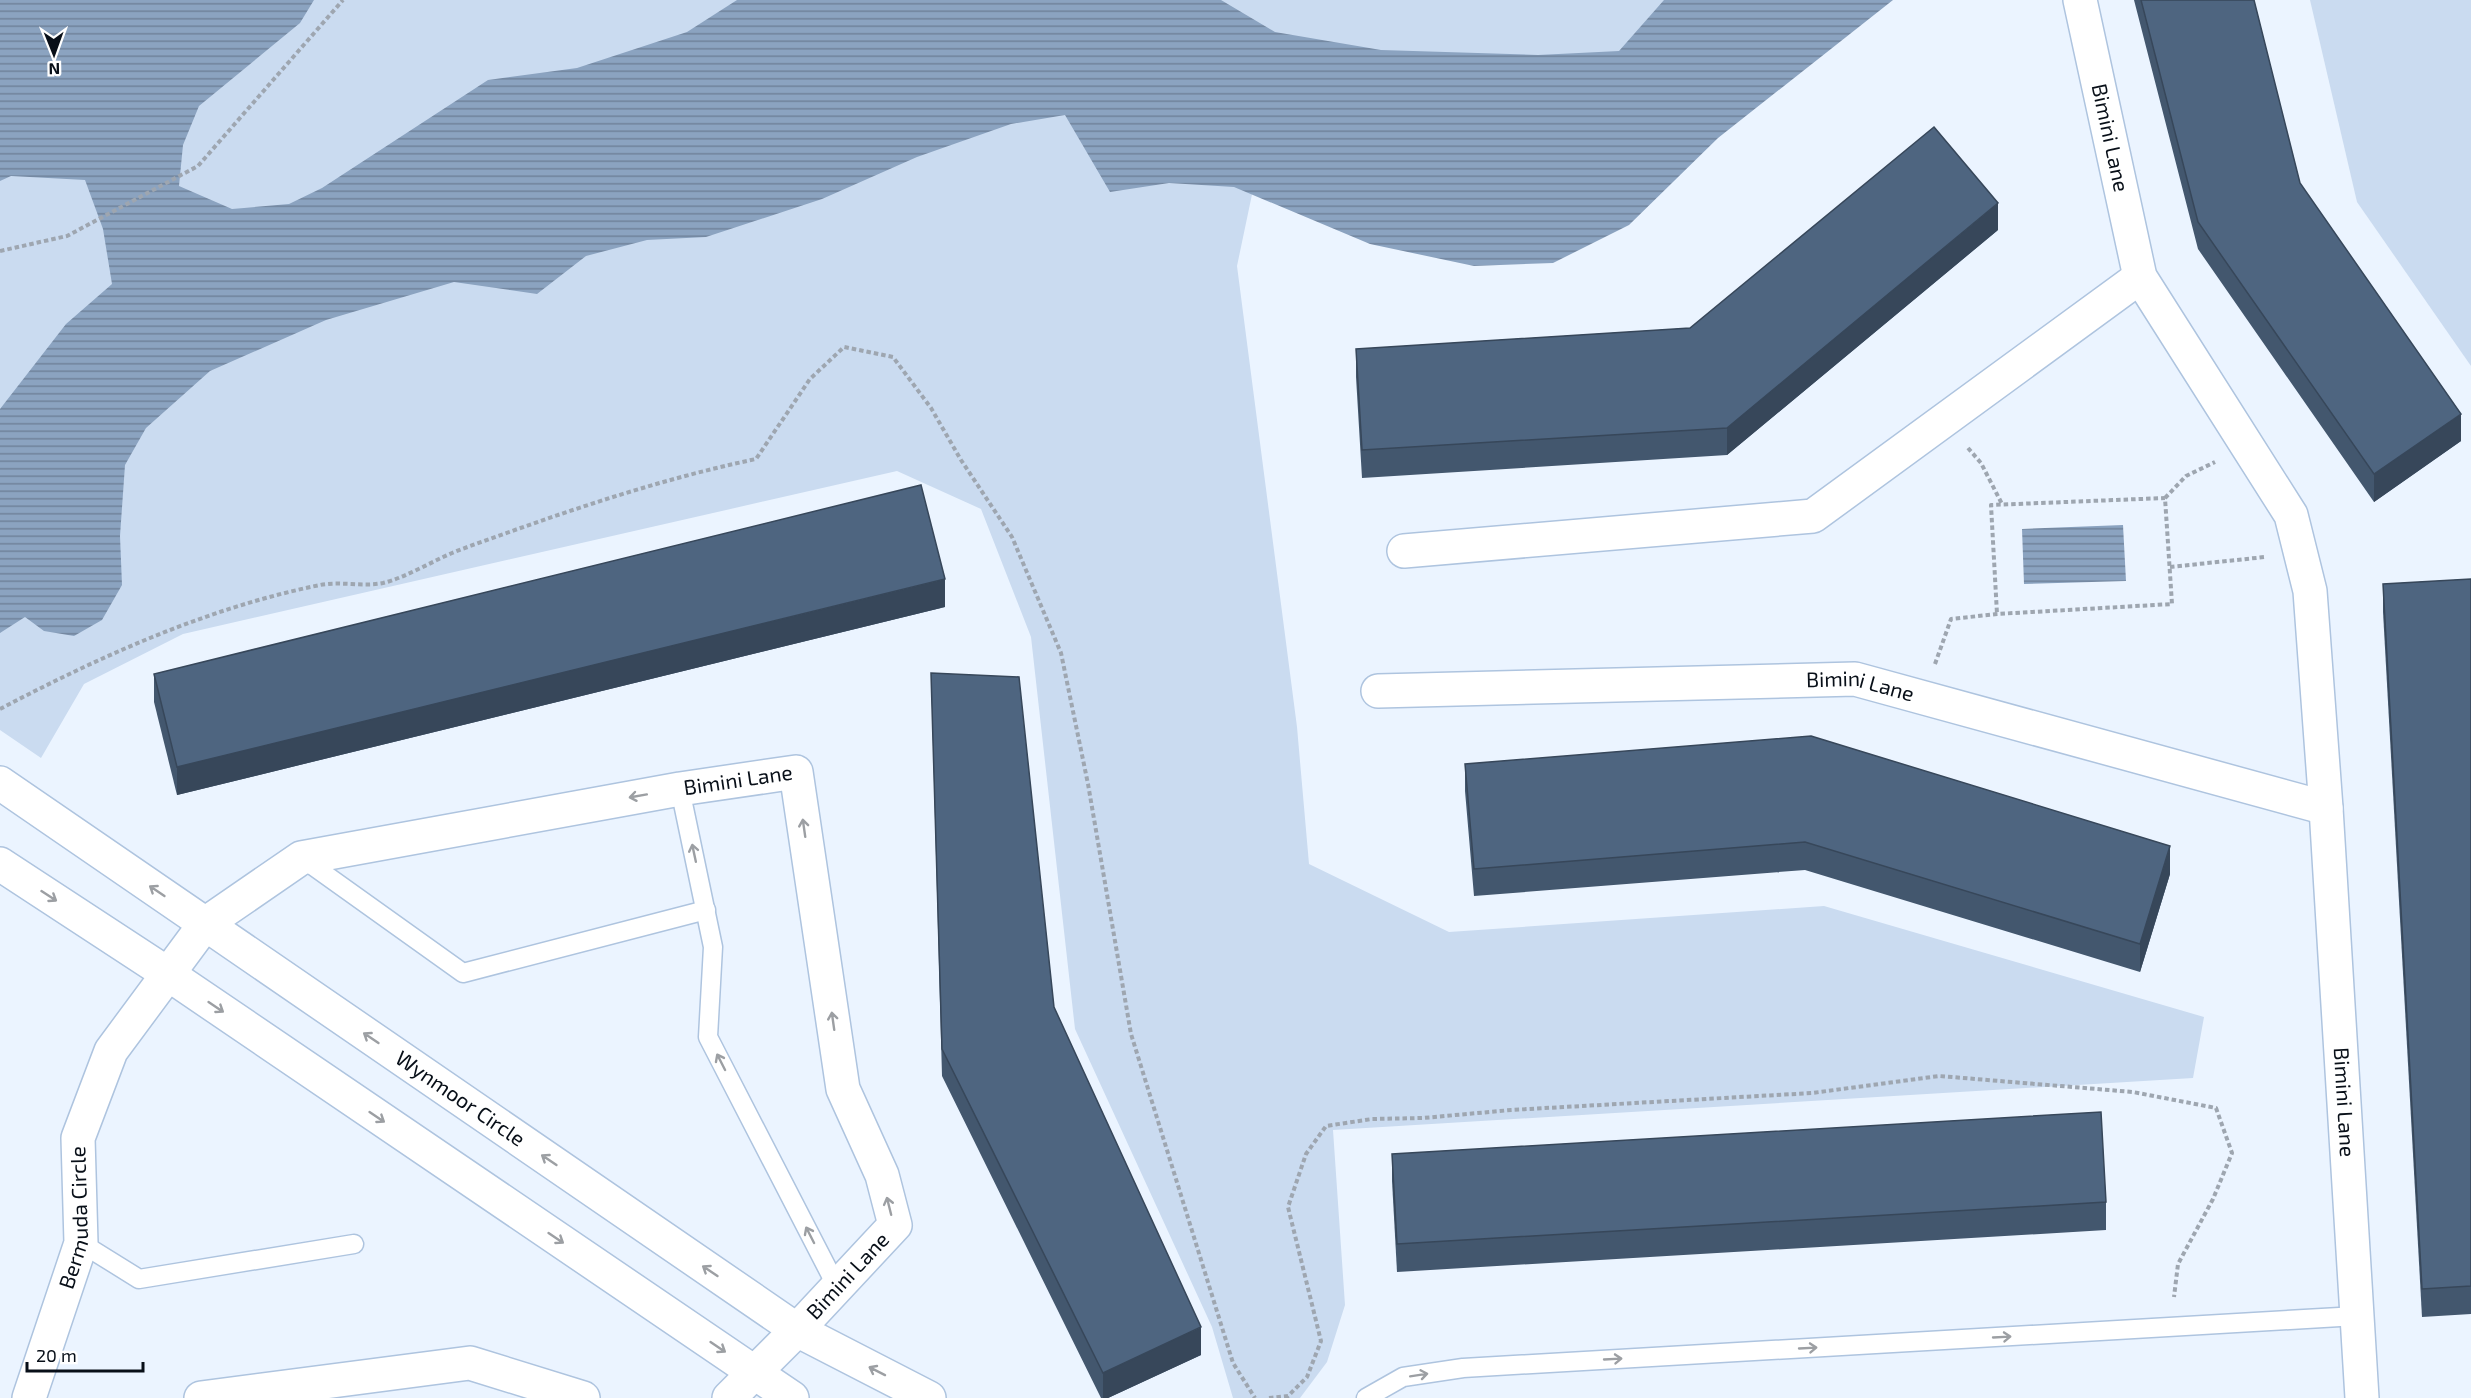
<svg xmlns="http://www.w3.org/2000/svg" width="2471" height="1398" font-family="'Exo 2',sans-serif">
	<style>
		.green { fill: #cadbf0 }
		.water { fill: url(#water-rules) }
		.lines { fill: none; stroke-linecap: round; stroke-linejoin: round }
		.service-casing { stroke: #aec4df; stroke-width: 21 }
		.minor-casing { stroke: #aec4df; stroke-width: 36 }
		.path { stroke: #9ea6b0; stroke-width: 4; stroke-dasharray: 4.5 3; stroke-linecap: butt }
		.service { stroke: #fff; stroke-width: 18 }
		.minor { stroke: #fff; stroke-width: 33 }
		.wall { fill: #43576e }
		.shaded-wall { fill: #37475a }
		.building { fill: #4e6580; stroke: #37475a; stroke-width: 1.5 }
		.oneway { stroke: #9c9fa3 }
		.labels { text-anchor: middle; stroke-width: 4.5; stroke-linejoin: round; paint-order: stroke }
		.street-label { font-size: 21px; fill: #080f18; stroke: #fff }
	</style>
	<defs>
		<pattern id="water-rules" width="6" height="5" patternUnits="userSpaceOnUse" patternTransform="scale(1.5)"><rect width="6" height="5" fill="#8ba3c0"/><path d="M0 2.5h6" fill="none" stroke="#70839b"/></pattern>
	</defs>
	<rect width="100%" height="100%" fill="#ebf4ff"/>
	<g class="green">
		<polygon points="0,0 1772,0 1658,141 1259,161 1237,266 1297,727 1309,864 1449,932 1824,906 2204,1017 2193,1078 1333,1130 1345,1305 1327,1362 1300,1398 1233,1398 1212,1327 1075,1029 1031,637 981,509 897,471 183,634 84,684 41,758 0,730"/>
		<polygon points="2310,0 2471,0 2471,366 2357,202"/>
	</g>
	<g class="water">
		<polygon points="0,0 314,0 300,23 199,106 183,145 179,186 232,209 289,204 322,188 488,80 577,68 687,32 737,0 1221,0 1275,32 1381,50 1538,55 1619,51 1664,0 1893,0 1718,138 1629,225 1553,263 1474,266 1370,244 1234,187 1169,183 1110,192 1065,115 1011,124 917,157 822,199 706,237 647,240 586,256 537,294 454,282 326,320 210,371 146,428 125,465 120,536 122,585 102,620 74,636 44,631 25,617 0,633 0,409 66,324 112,284 103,229 85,180 11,176 0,181"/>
		<polygon points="2123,525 2126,581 2024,584 2022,529"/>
	</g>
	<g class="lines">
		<defs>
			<g id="service">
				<polyline points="680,789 713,947 708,1037 837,1287"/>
				<polyline points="302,858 463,973 706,910"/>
				<polyline points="81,1243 139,1279 354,1244"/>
				<polyline points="1366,1398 1403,1377 1463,1368 2357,1316"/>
			</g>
			<g id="minor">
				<path id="s1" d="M2080,0L2140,277L2291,515L2310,591L2326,808L2362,1398"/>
				<polyline points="1404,551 1813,516 2140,277"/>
				<path id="s2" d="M1378,691L1855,679L2326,808"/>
				<path id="s3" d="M0,783L797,1330L929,1398"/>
				<polyline points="0,864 168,974 792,1398"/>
				<path id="s4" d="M29,1398L81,1243L78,1138L111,1051L205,924L301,858L680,789L796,772L843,1089L882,1175L895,1225L797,1330L729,1398"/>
				<polyline points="201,1398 470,1363 583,1398"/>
			</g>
		</defs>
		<use href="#service" class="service-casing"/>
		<use href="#minor" class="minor-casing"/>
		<g class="path">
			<polyline points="0,251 67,236 198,166 343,0"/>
			<polyline points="1968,448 1981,463 2002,504"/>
			<polyline points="2165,498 2186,476 2215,462"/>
			<polyline points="2170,567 2265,557"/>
			<polyline points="1935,664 1951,619 1997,614 2172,604 2165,498 1991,505 1997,614"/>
			<path d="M0,709C101,656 207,608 320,585C340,581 363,587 383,583C408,577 437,558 462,549C558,514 656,480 756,459L810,379L844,347L893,357L931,408L961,460L1012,537L1061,653L1088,784L1131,1034L1233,1363L1255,1398"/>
			<polyline points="1269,1398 1288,1396 1307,1377 1321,1341 1288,1207 1306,1154 1326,1126 1372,1119 1423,1118 1511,1110 1812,1093 1939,1076 2133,1092 2216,1108 2232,1153 2213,1199 2178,1264 2174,1297"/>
		</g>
		<use href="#service" class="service"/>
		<use href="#minor" class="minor"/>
	</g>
	<g class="wall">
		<polygon points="2134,0 2254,0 2300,183 2461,441 2374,502 2198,249"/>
		<polygon points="1998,230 1727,455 1362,478 1356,377 1356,349 1690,328"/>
		<polygon points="2471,579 2471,1314 2422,1317 2383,612 2383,584"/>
		<polygon points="945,607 177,795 154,702 154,674"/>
		<polygon points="931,673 1054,1007 1201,1355 1108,1398 1101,1398 942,1076"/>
		<polygon points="1465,764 2170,874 2140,972 1805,870 1474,896 1465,791"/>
		<polygon points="1392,1154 2106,1202 2106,1230 1397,1272 1392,1181"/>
	</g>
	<g class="shaded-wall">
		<polygon points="1998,203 1998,230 1727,455 1727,428"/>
		<polygon points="2461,414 2461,441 2374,502 2374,474"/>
		<polygon points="945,579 945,607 177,795 177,767"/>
		<polygon points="2170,846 2170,874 2140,972 2140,944"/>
		<polygon points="1201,1327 1201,1355 1108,1398 1103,1398 1103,1373"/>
	</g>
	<g class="building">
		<polygon points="2141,0 2254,0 2300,183 2461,414 2374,474 2198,222"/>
		<polygon points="1934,127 1998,203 1727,428 1362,450 1356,349 1690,328"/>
		<polygon points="921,485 945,579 177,767 154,674"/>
		<polygon points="2471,579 2471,1286 2422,1289 2383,584"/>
		<polygon points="931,673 1019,677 1054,1007 1201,1327 1103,1373 942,1049"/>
		<polygon points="1811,736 2170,846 2140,944 1805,842 1474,869 1465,764"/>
		<polygon points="2101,1112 2106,1202 1397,1244 1392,1154"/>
	</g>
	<defs><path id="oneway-shaft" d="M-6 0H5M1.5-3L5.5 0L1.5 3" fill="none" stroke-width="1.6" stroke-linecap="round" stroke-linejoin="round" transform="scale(1.5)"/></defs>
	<g class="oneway">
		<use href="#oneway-shaft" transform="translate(638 796) rotate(170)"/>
		<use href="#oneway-shaft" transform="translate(804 828) rotate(-98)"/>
		<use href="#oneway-shaft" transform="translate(694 853) rotate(-102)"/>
		<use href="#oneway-shaft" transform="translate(157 891) rotate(-146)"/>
		<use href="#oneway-shaft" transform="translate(49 896) rotate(33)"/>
		<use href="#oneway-shaft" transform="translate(216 1007) rotate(34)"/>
		<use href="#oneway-shaft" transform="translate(833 1021) rotate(-98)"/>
		<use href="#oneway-shaft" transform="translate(371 1038) rotate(-146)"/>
		<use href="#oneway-shaft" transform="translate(721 1062) rotate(-117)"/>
		<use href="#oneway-shaft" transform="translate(377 1117) rotate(34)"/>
		<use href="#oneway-shaft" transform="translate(549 1160) rotate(-146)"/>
		<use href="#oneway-shaft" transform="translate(889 1206) rotate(-104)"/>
		<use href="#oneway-shaft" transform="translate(810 1235) rotate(-117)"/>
		<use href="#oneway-shaft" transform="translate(556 1238) rotate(34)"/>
		<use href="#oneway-shaft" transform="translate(710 1271) rotate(-146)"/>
		<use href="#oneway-shaft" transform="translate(2002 1337) rotate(-3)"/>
		<use href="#oneway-shaft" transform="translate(718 1347) rotate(34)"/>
		<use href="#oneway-shaft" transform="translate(1808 1348) rotate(-3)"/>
		<use href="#oneway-shaft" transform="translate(1613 1359) rotate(-3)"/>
		<use href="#oneway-shaft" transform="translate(877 1371) rotate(-153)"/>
		<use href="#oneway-shaft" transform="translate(1419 1375) rotate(-9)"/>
	</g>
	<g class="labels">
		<g class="street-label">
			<text dy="7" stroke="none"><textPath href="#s1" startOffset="141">Bimini Lane</textPath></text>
			<text dy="7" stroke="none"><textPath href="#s2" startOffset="483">Bimini Lane</textPath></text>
			<text dy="7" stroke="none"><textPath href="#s4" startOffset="1080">Bimini Lane</textPath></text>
			<text dy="7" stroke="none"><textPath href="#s3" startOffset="558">Wynmoor Circle</textPath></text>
			<text dy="7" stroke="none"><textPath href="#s1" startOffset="1156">Bimini Lane</textPath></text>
			<text dy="7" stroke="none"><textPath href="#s4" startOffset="188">Bermuda Circle</textPath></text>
			<text transform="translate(848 1276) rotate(-47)" y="7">Bimini Lane</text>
		</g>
	</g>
	<g transform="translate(54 54) rotate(179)" stroke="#ffffff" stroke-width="4.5" paint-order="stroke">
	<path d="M0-4.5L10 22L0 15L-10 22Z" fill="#080f18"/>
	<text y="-9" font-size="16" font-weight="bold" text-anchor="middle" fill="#080f18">N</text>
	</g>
	<path d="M27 1362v9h116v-9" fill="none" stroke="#080f18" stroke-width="3"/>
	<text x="36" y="1362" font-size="18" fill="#080f18" stroke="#ffffff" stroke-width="4.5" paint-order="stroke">20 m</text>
</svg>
